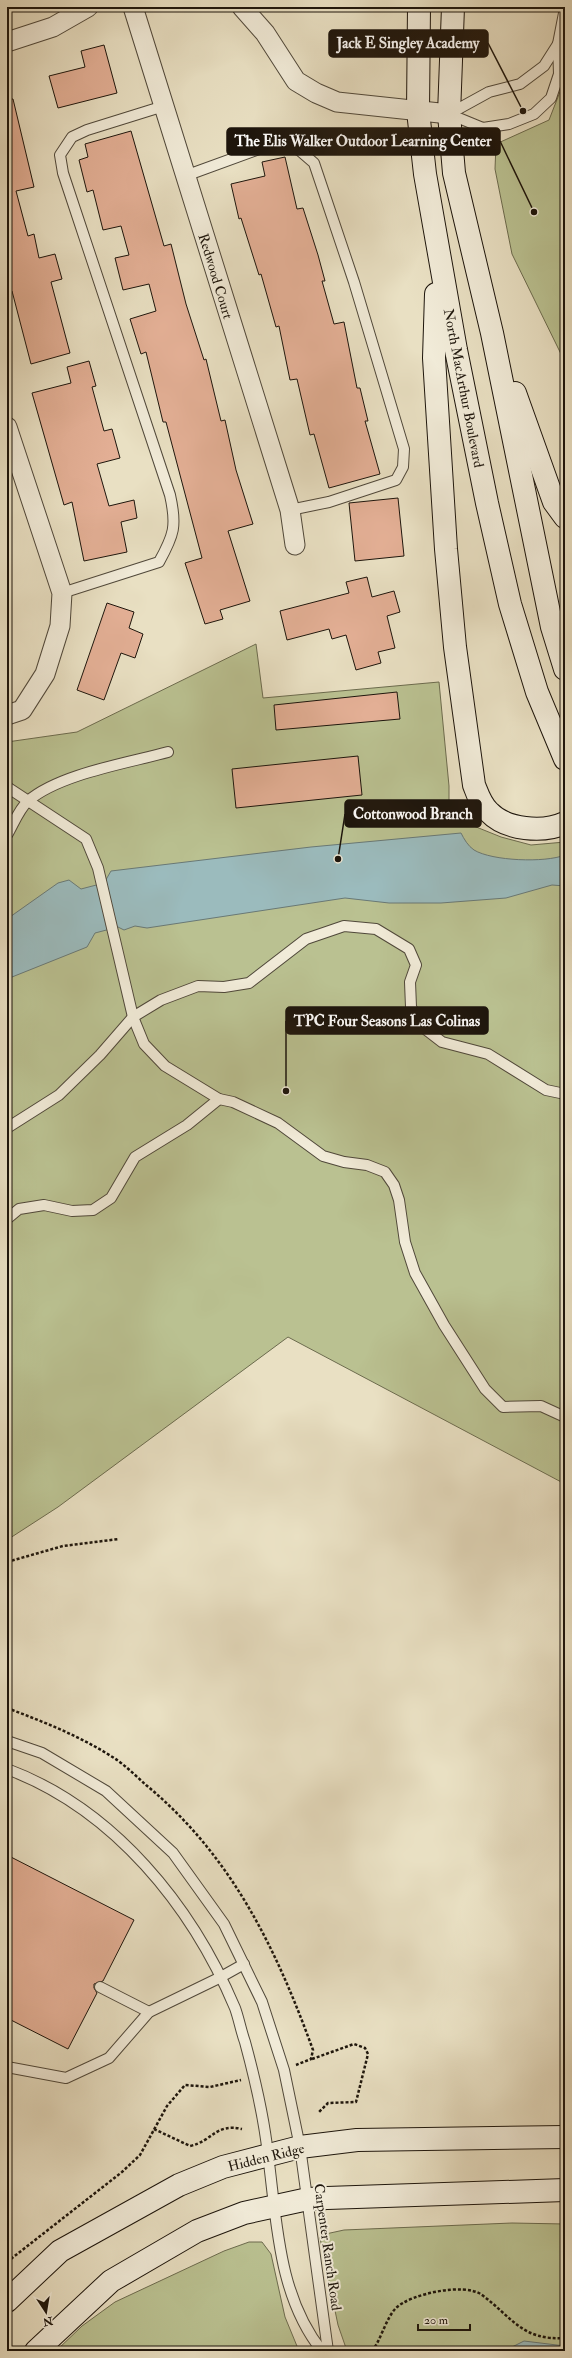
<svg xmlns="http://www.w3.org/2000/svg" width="572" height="2358" font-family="'IM FELL Double Pica',serif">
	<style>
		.green { fill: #bac191; stroke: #6c6b4e }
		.water { fill: #9bbbbd; stroke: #697976 }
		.building { fill: #e3af95; stroke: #1d150c }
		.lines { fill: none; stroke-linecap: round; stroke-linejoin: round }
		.service-casing { stroke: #50483a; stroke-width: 12 }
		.minor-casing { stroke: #50483a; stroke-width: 21 }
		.secondary-casing { stroke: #1d150c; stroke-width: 24 }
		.path { stroke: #1d150c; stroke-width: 2.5; stroke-dasharray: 3 2; stroke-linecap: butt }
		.service { stroke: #f1ebd8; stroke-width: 10 }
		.minor { stroke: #f1ebd8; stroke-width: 19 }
		.secondary { stroke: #f1ebd8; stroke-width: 22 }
		.labels { text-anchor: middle; stroke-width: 4; stroke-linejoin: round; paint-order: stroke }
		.street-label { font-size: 14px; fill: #1d150c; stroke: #f1ebd8 }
		.leader { fill: none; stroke: #1d150c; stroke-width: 1.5 }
		.callout-dot { fill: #1d150c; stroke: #f1ebd8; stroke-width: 1.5 }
		.callout { fill: #1d150c; stroke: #1d150c; stroke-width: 1.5 }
		.callout-label { font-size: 15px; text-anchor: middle; font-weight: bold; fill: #fff }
	</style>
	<rect width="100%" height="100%" fill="#e9e0c3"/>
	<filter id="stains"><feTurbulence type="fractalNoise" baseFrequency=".005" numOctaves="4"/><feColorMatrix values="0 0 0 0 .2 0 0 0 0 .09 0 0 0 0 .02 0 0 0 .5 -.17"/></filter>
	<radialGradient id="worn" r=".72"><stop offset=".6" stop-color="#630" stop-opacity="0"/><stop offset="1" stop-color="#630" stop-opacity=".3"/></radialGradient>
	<g class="green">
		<polygon points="565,79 565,358 561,354 512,254 495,169 496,144 549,120"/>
		<polygon points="256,644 263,698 439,682 449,786 449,816 501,837 531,845 565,842 565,1484 288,1337 58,1507 7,1540 7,742 77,732"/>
		<polygon points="512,2223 565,2224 565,2351 347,2351 338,2325 320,2238 321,2235 344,2230"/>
		<polygon points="249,2242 262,2242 271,2254 285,2317 299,2351 56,2351 82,2326 115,2302 224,2251"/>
	</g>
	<g class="water">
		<path d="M461,833C464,839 468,846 474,850C492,861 545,863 565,855V886L552,885L506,898L441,903H389L345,898L147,928L135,926L124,930L118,927L95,933L87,947L7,979V919L58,883L69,880L81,889L104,883L111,871L311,847Z"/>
		<polygon points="524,2341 565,2346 565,2351 510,2351 512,2347"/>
	</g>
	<g class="building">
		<polygon points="104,45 117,93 58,108 49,76 85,67 81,51"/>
		<polygon points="7,99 13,99 34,187 16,191 28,236 34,234 39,258 55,254 62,279 51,282 70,353 31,364 12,291 7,292"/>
		<polygon points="131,131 164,246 171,244 186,304 204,360 206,359 221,421 225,420 236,470 253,524 228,531 250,601 220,610 223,619 205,624 185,563 202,558 166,422 163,422 146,352 141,354 130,319 156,311 149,284 123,290 115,258 129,255 121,226 103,230 93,190 87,192 79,160 88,157 85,144"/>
		<polygon points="285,157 297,209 303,208 318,255 325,281 322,281 334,324 344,322 357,388 360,388 368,421 365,421 380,474 329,488 314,434 310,435 297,379 290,380 279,326 276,327 261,274 259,275 241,218 239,219 231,184 265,176 262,162"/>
		<polygon points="89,361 96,386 92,387 104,431 112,429 120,458 97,464 109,506 134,500 137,518 121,522 127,552 84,561 72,502 64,505 32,393 71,383 67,367"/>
		<polygon points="398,498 404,556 355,561 349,503"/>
		<polygon points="367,577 372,597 394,591 400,612 387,616 395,648 378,652 381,663 356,670 346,635 332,639 329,629 287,640 280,611 349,593 346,582"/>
		<polygon points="107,603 134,612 129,628 143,634 135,658 121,653 104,700 77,690"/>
		<polygon points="397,692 400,719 276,730 274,705"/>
		<polygon points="358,756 362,795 236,808 232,769"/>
		<polygon points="7,1855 134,1920 103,1981 94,1984 94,1988 97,1993 68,2049 7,2018"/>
	</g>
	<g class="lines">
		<defs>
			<g id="service">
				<polyline points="449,114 483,128 509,124 534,114 551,98 559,74 558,44 565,8"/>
				<polyline points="449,114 489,92 520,84 544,66 558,44"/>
				<polyline points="185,176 270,145 288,146 299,150 314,163 354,282 404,449 403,467 396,480 329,502 290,510"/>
				<path d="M62,593L159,562C174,535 177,526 170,495L63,173L60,155L72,137L87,130L164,106"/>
				<polyline points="7,787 86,839 98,868 133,1017 144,1044 165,1066 219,1099 233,1102 278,1123 323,1156 344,1162 367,1165 385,1172 394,1185 399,1200 405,1242 415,1273 444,1325 485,1389 503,1407 541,1406 565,1417"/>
				<path d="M7,835C13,825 19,809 28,801C59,774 128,763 168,752"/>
				<polyline points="7,1128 59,1095 100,1055 133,1017 161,1000 198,986 224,987 249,983 306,939 344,926 376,929 409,949 416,965 410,982 411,1007 420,1025 442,1042 488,1054 546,1090 565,1094"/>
				<polyline points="7,1219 19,1209 44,1205 72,1211 93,1210 111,1198 135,1157 187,1125 219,1099"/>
				<polyline points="7,1741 42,1753 106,1791 173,1853 224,1924 262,2002 284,2070 300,2147 328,2351"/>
				<path d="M7,1769C114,1809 192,1906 235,2008C239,2019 241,2031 245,2042C255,2079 264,2117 268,2155C277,2222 278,2296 322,2351"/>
				<polyline points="100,1987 149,2012"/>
				<polyline points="7,2067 66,2078 109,2058 149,2012 219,1978 244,1964"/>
			</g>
			<g id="minor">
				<polyline points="133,7 290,510 295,545"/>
				<polyline points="242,7 265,33 296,81 316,93 337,102 449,114"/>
				<polyline points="7,42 53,27 88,7"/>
				<polyline points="7,427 62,593 60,626 45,674 22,710 7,715"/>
			</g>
			<g id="secondary">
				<polyline points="419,7 418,111 425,174 456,350 487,503 510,604 537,692 565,759"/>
				<polyline points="453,7 449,114 454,173 492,333 552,627 565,669"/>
				<path d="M436,294L434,358L446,549L455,647L474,785C478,795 481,805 489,812C506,830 543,833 565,823"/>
				<polyline points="515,393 554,502 565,517"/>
				<polyline points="7,2301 60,2251 179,2185 223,2167 300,2147 357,2140 565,2137"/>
				<polyline points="36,2351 111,2281 197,2231 244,2213 308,2199 327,2198 565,2190"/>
			</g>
		</defs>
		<use href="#service" class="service-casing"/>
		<use href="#minor" class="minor-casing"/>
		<use href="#secondary" class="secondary-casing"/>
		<g class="path">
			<polyline points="7,1562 63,1546 119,1539"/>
			<path d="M7,1708C44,1722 80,1736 114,1758C125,1765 136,1776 146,1785C231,1855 276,1948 313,2050L311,2059L296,2065"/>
			<polyline points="312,2059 354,2044 365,2048 368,2054 356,2102 328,2103 318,2113"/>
			<path d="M154,2129L190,2146C213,2141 215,2123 242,2129"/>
			<polyline points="7,2262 122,2172 140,2155 167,2106 185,2085 210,2087 241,2080"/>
			<path d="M372,2351C381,2340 386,2318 396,2308C410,2294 465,2282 482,2295C512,2317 522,2341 565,2338"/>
		</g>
		<use href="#service" class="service"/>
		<use href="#minor" class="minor"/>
		<use href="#secondary" class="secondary"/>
	</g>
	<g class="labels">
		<g class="street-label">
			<text transform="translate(216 276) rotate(73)" y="5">Redwood Court</text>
			<text transform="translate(464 388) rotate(79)" y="5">North MacArthur Boulevard</text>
			<text transform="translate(266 2157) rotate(-14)" y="5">Hidden Ridge</text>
			<text transform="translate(328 2247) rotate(82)" y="5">Carpenter Ranch Road</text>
		</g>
	</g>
	<path class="leader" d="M523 111L488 43M534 212L500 141M338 859L345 814M286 1091L286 1021"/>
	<g class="callout-dot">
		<circle cx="523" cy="111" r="4"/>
		<circle cx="534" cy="212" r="4"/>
		<circle cx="338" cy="859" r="4"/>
		<circle cx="286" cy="1091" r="4"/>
	</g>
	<g class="callout">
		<rect x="329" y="30" width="159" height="27" rx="4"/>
		<rect x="227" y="128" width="273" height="27" rx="4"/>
		<rect x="345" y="800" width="136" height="27" rx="4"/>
		<rect x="286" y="1007" width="202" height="27" rx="4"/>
	</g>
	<g class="callout-label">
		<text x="408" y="48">Jack E Singley Academy</text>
		<text x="363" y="146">The Elis Walker Outdoor Learning Center</text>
		<text x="413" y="819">Cottonwood Branch</text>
		<text x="387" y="1026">TPC Four Seasons Las Colinas</text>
	</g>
	<rect width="572" height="2358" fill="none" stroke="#e9e0c3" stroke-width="24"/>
	<rect x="8" y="8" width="556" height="2342" fill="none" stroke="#1d150c" stroke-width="2"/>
	<rect x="12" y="12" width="548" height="2334" fill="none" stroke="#1d150c"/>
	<g transform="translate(46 2312) rotate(168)" stroke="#f1ebd8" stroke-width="3" paint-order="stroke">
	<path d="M0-3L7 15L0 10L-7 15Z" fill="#1d150c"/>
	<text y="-6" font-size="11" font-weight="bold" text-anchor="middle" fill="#1d150c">N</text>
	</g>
	<path d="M418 2324v6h52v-6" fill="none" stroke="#1d150c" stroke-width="2"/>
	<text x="424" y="2324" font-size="12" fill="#1d150c" stroke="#f1ebd8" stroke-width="3" paint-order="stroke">20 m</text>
	<rect width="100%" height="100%" filter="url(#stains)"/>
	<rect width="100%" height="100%" fill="url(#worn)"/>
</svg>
